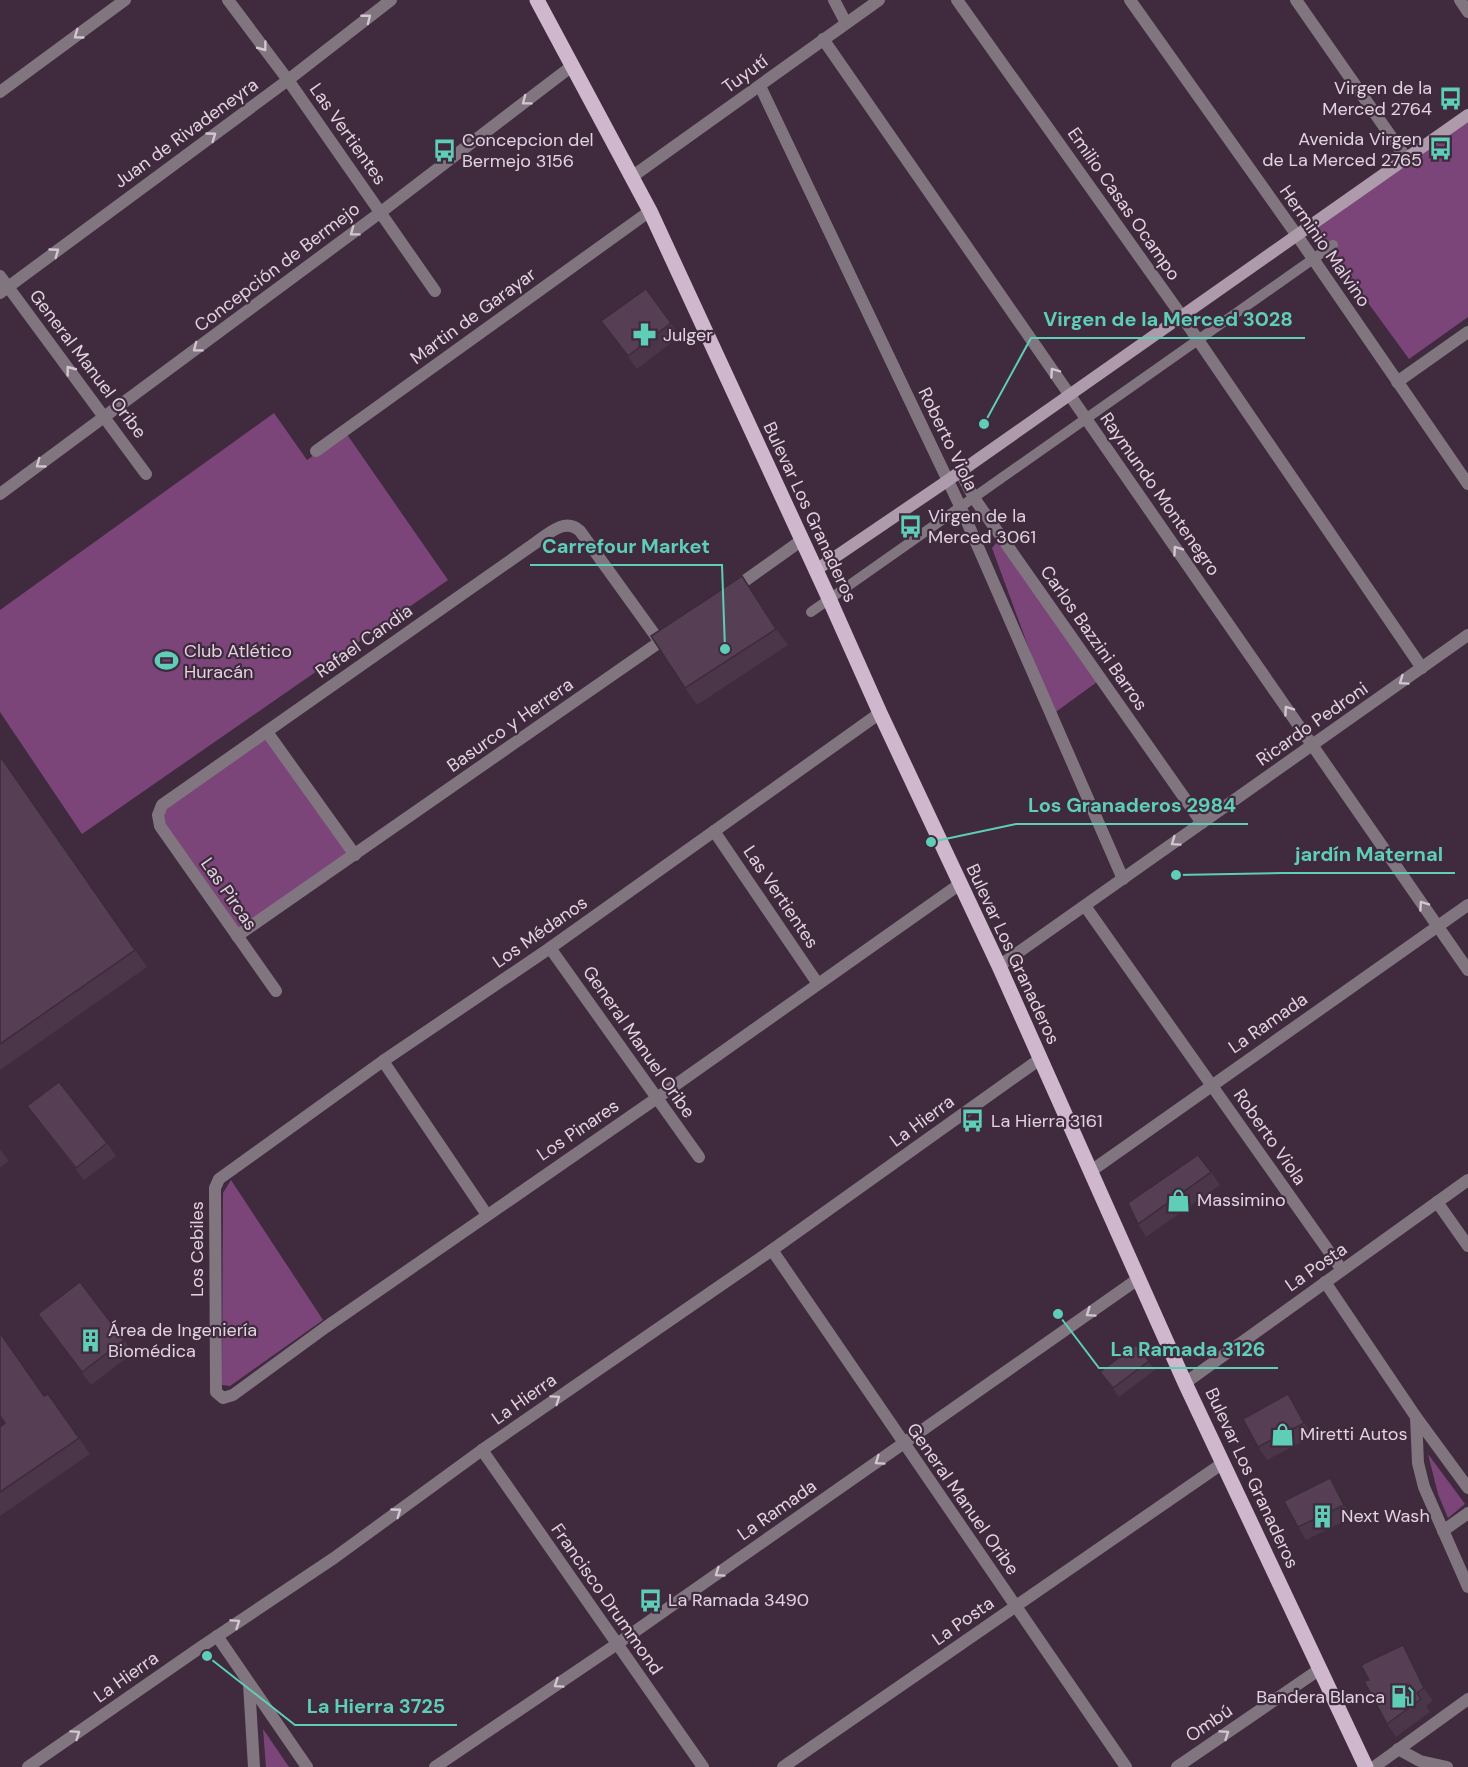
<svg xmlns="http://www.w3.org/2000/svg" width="1468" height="1767" font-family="'DM Sans',sans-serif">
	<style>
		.green { fill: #7c457a }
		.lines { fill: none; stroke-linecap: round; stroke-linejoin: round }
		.pedestrian { stroke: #817680; stroke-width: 10 }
		.minor { stroke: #817680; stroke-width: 12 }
		.secondary { stroke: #ad9bac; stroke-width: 12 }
		.primary { stroke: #cfb8cd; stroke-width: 15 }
		.wall { fill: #4a3648 }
		.shaded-wall { fill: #3c2c3b }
		.building { fill: #563f54; stroke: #3c2c3b; stroke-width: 1.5 }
		.oneway { stroke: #d3c5d1 }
		.labels { text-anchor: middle; stroke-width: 4.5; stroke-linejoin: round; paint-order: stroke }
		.street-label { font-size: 18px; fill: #e1d3df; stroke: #3f2a3e }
		.poi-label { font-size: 18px; fill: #e1d3df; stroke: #3f2a3e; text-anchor: start }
		.leader { fill: none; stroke: #5eceb8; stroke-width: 2 }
		.callout-dot { fill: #5eceb8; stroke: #3f2a3e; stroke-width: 2 }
		.callout-label { font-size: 20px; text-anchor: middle; font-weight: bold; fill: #5eceb8; stroke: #3f2a3e; stroke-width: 4.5; stroke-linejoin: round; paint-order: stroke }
	</style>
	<rect width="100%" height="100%" fill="#3f2a3e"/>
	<g class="green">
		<polygon points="1468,119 1468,317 1409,359 1315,230"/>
		<polygon points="274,413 307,460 346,433 448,580 82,834 0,712 0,610"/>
		<polygon points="996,543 1003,544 1097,682 1053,714 992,548"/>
		<polygon points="267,732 355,855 238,937 160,826 162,805"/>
		<polygon points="231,1180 323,1320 230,1386 222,1385 223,1193"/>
		<polygon points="1428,1454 1465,1504 1448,1518 1438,1494"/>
		<polygon points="263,1729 289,1767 266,1767"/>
	</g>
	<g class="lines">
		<polyline class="pedestrian" points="811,612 1333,245"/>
		<g class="minor">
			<polyline points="228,0 288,80 435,291"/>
			<polyline points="834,0 846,23"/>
			<polyline points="957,0 1181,315 1422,668"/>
			<polyline points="1130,0 1296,234 1468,484"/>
			<polyline points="1296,0 1406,158"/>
			<polyline points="1460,0 1468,12"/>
			<polyline points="823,39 1468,970"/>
			<polyline points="760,86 961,508 1123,879"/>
			<polyline points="0,92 125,0"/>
			<polyline points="633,176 879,0"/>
			<polyline points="0,276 146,474"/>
			<polyline points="0,293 288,80 391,0"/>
			<polyline points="1397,382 1468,332"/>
			<polyline points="316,451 650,211"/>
			<polyline points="960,471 974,498 1202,823"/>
			<polyline points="0,494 381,212 572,66"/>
			<polyline points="732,590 802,540"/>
			<polyline points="880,713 550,948 383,1061 219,1179 215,1188 216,1392 223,1398 233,1395 326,1327 657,1098 960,884"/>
			<polyline points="267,732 355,855"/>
			<polyline points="714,831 818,984"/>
			<polyline points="1085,906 1342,1270"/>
			<polyline points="237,936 664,639"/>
			<polyline points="550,948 699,1157"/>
			<polyline points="999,966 1468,635"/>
			<path d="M276,991L160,826L158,815L162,805L531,546C546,536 564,516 580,531L660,642"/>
			<polyline points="383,1061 487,1215"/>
			<polyline points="1091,1171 1468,905"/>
			<polyline points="1437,1202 1468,1246"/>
			<polyline points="772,1250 1126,1767"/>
			<polyline points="1325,1282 1416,1417 1468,1488"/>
			<polyline points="1185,1383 1468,1180"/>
			<polyline points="1416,1417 1418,1463 1424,1487 1468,1587"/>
			<polyline points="482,1450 703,1767"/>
			<polyline points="1443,1531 1468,1513"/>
			<polyline points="217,1636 307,1767"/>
			<polyline points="249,1684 254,1767"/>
			<polyline points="1398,1749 1420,1761 1447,1767"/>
			<polyline points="28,1767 201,1647 334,1558 482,1450 772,1250 1040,1059"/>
			<polyline points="435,1767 617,1644 1138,1279"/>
			<polyline points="783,1767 1223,1463"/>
			<polyline points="1177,1767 1320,1669"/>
			<polyline points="1374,1767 1468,1699"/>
		</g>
		<polyline class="secondary" points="816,570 947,481 1468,115"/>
		<polyline class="primary" points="537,0 650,211 827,594 880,713 999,966 1185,1383 1366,1767"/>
	</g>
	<g class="wall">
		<polygon points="646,289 680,336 637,369 601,321"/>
		<polygon points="742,576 788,645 697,705 685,688"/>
		<polygon points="2,759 147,967 0,1070 0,760"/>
		<polygon points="27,1106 107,1143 116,1156 84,1180"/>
		<polygon points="0,1149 9,1161 0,1168"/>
		<polygon points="1211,1172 1220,1185 1146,1237 1138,1224"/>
		<polygon points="38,1314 124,1340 133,1353 91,1385"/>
		<polygon points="1136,1345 1155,1370 1119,1397 1100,1372"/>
		<polygon points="48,1394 90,1454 0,1516 0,1427"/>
		<polygon points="1288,1394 1297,1407 1313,1436 1267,1460 1258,1447"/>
		<polygon points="1330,1478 1339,1491 1353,1517 1306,1540 1298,1527"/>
		<polygon points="1412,1658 1433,1701 1426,1706 1430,1712 1396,1737 1387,1724"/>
	</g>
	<g class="shaded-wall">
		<polygon points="742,576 753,593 788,645 776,629"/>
		<polygon points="1288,1394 1297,1407 1313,1436 1304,1423"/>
		<polygon points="1330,1478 1339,1491 1353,1517 1344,1505"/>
		<polygon points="1403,1645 1412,1658 1433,1701 1424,1688"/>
	</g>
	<g class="building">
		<polygon points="646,289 671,323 628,356 601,321"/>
		<polygon points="742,576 776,629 685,688 651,636"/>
		<polygon points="2,759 135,950 0,1044 0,760"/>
		<polygon points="59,1082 107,1143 76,1168 27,1106"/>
		<polygon points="1198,1155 1211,1172 1138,1224 1128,1203"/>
		<polygon points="80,1282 124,1340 82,1372 38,1314"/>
		<polygon points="0,1333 44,1396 48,1394 79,1438 0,1492 0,1427 5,1423 0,1416"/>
		<polygon points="1136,1345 1149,1361 1113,1388 1100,1372"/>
		<polygon points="1288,1394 1304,1423 1258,1447 1243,1419"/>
		<polygon points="1330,1478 1344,1505 1298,1527 1284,1501"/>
		<polygon points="1403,1645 1424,1688 1417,1693 1421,1699 1387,1724 1364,1681 1369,1680 1361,1665"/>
	</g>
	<defs><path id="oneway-chevron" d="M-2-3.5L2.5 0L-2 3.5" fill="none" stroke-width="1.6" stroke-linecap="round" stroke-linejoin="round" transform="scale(1.5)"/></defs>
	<g class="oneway">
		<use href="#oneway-chevron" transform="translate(367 18) rotate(-38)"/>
		<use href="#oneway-chevron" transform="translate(78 35) rotate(144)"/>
		<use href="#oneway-chevron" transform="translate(263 47) rotate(53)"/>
		<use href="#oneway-chevron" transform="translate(526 101) rotate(143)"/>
		<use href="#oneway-chevron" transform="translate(212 136) rotate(-36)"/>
		<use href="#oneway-chevron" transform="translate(354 232) rotate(143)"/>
		<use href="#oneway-chevron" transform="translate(55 252) rotate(-36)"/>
		<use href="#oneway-chevron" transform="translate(197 348) rotate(143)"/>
		<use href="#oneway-chevron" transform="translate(70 370) rotate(-127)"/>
		<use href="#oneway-chevron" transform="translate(1054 372) rotate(-125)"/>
		<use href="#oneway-chevron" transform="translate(40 464) rotate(144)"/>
		<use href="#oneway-chevron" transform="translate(1177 550) rotate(-125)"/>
		<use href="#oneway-chevron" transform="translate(1403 681) rotate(145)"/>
		<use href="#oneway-chevron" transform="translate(1288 710) rotate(-125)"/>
		<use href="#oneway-chevron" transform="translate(1175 842) rotate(145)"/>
		<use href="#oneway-chevron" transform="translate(1423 905) rotate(-125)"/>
		<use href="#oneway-chevron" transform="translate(1090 1313) rotate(145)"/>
		<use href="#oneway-chevron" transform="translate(556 1399) rotate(-35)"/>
		<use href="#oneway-chevron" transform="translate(879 1461) rotate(145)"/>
		<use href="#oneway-chevron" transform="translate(397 1512) rotate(-36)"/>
		<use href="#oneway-chevron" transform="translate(719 1573) rotate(145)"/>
		<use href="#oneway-chevron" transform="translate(236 1623) rotate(-34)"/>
		<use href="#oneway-chevron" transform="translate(558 1684) rotate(146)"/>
		<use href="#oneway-chevron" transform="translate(76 1734) rotate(-35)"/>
		<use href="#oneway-chevron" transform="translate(1225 1734) rotate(-34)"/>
	</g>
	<defs>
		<symbol id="bus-bare" viewBox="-9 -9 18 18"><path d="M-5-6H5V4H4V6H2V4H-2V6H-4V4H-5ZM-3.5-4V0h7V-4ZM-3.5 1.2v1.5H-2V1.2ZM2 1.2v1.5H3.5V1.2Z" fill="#5eceb8" stroke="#3f2a3e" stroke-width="2.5" paint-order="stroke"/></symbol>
		<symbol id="pharmacy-bare" viewBox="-9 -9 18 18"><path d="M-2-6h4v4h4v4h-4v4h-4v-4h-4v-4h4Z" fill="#5eceb8" stroke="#3f2a3e" stroke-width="2.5" paint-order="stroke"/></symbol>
		<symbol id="stadium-bare" viewBox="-9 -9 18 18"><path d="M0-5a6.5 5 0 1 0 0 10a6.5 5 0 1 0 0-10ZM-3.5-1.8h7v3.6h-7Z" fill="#5eceb8" stroke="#3f2a3e" stroke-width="2.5" paint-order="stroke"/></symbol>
		<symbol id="shop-bare" viewBox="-9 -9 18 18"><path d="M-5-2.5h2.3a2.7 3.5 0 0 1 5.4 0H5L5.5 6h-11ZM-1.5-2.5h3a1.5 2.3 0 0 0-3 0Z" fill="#5eceb8" stroke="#3f2a3e" stroke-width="2.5" paint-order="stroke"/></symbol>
		<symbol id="building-bare" viewBox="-9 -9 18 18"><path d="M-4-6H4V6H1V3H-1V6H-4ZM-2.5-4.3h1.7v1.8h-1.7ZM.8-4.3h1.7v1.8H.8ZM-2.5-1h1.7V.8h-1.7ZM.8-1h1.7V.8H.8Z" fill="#5eceb8" stroke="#3f2a3e" stroke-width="2.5" paint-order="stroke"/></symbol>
		<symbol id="fuel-bare" viewBox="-9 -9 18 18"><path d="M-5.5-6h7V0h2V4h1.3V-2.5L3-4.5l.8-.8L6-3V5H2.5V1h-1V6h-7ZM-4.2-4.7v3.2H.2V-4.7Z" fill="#5eceb8" stroke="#3f2a3e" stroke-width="2.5" paint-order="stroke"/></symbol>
	</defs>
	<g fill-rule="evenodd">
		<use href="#bus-bare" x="1434" y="82" width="33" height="33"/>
		<use href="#bus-bare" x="1424" y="132" width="33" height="33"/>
		<use href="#bus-bare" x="428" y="134" width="33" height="33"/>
		<use href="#pharmacy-bare" x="628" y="318" width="33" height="33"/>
		<use href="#bus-bare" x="894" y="510" width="33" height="33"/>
		<use href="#stadium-bare" x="150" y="644" width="33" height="33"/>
		<use href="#bus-bare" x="956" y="1104" width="33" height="33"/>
		<use href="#shop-bare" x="1162" y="1184" width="33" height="33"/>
		<use href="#building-bare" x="74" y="1324" width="33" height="33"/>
		<use href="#shop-bare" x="1266" y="1418" width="33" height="33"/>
		<use href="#building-bare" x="1306" y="1500" width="33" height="33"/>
		<use href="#bus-bare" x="634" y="1584" width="33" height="33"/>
		<use href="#fuel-bare" x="1386" y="1680" width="33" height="33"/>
	</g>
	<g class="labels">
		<g class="street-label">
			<text transform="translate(745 74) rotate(-36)" y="6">Tuyutí</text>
			<text transform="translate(186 133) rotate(-36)" y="6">Juan de Rivadeneyra</text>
			<text transform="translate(348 134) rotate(55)" y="6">Las Vertientes</text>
			<text transform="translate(1124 204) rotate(55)" y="6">Emilio Casas Ocampo</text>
			<text transform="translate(1325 246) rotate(55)" y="6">Herminio Malvino</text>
			<text transform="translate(277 267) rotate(-37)" y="6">Concepción de Bermejo</text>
			<text transform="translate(473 316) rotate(-36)" y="6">Martin de Garayar</text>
			<text transform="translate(88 364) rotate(53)" y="6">General Manuel Oribe</text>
			<text transform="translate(948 439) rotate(64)" y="6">Roberto Viola</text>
			<text transform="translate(1160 494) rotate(55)" y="6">Raymundo Montenegro</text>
			<text transform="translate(810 512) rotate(65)" y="6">Bulevar Los Granaderos</text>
			<text transform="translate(1094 638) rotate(55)" y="6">Carlos Bazzini Barros</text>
			<text transform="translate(364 641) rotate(-35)" y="6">Rafael Candia</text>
			<text transform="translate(1312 724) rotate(-35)" y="6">Ricardo Pedroni</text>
			<text transform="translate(510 725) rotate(-35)" y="6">Basurco y Herrera</text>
			<text transform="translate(229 894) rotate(55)" y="6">Las Pircas</text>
			<text transform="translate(781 897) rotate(56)" y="6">Las Vertientes</text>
			<text transform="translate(540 932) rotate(-35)" y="6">Los Médanos</text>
			<text transform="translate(1013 954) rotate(65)" y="6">Bulevar Los Granaderos</text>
			<text transform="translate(1268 1023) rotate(-35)" y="6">La Ramada</text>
			<text transform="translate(639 1042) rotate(55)" y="6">General Manuel Oribe</text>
			<text transform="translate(922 1121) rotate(-36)" y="6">La Hierra</text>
			<text transform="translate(578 1130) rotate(-34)" y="6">Los Pinares</text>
			<text transform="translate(1270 1137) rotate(55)" y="6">Roberto Viola</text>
			<text transform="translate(197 1249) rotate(-90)" y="6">Los Cebiles</text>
			<text transform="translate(1316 1267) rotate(-35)" y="6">La Posta</text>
			<text transform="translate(524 1399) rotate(-35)" y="6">La Hierra</text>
			<text transform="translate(1252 1478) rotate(65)" y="6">Bulevar Los Granaderos</text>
			<text transform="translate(963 1499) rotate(55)" y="6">General Manuel Oribe</text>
			<text transform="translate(777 1510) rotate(-35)" y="6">La Ramada</text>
			<text transform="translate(607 1599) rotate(55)" y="6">Francisco Drummond</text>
			<text transform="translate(963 1621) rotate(-35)" y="6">La Posta</text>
			<text transform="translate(126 1677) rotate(-35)" y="6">La Hierra</text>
			<text transform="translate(1209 1723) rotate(-34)" y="6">Ombú</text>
		</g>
		<g class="poi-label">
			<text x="1432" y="94" text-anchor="end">Virgen de la<tspan x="1432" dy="21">Merced 2764</tspan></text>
			<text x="1422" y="145" text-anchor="end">Avenida Virgen<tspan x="1422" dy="21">de La Merced 2765</tspan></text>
			<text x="462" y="146">Concepcion del<tspan x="462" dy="21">Bermejo 3156</tspan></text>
			<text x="663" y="341">Julger</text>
			<text x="928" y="522">Virgen de la<tspan x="928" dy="21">Merced 3061</tspan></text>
			<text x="184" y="657">Club Atlético<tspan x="184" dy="21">Huracán</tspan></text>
			<text x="991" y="1127">La Hierra 3161</text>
			<text x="1197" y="1206">Massimino</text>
			<text x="108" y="1336">Área de Ingeniería<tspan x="108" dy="21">Biomédica</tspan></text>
			<text x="1300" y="1440">Miretti Autos</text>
			<text x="1341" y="1522">Next Wash</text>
			<text x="668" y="1606">La Ramada 3490</text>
			<text x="1385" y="1703" text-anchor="end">Bandera Blanca</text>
		</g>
	</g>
	<path class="leader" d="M984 424L1031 338H1305M725 649L722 565H530M931 842L1016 824H1248M1176 875L1283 873H1455M1058 1314L1099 1368H1278M207 1656L295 1725H457"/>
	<g class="callout-dot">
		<circle cx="984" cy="424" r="6"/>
		<circle cx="725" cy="649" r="6"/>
		<circle cx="931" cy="842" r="6"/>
		<circle cx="1176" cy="875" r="6"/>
		<circle cx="1058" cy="1314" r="6"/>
		<circle cx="207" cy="1656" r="6"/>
	</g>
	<g class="callout-label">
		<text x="1168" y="326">Virgen de la Merced 3028</text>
		<text x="626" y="553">Carrefour Market</text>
		<text x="1132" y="812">Los Granaderos 2984</text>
		<text x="1369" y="861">jardín Maternal</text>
		<text x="1188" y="1356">La Ramada 3126</text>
		<text x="376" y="1713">La Hierra 3725</text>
	</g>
</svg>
